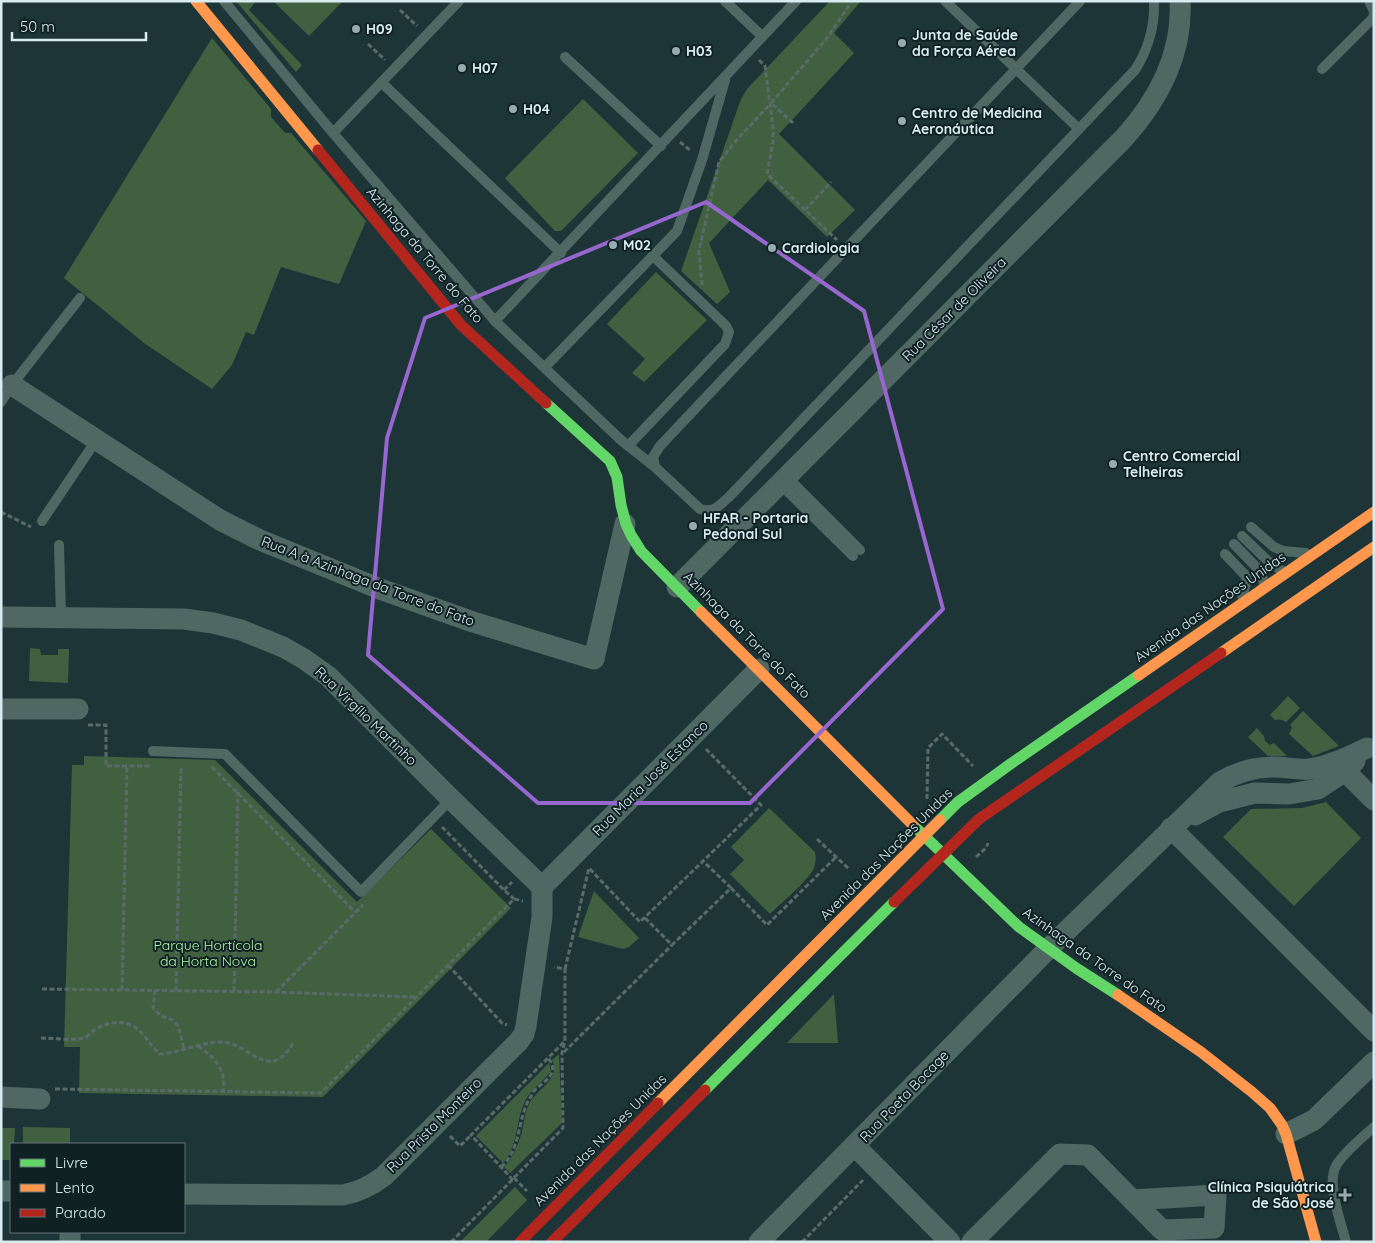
<svg xmlns="http://www.w3.org/2000/svg" width="1375" height="1243" font-family="Quicksand,sans-serif">
	<style>
		.green { fill: #416040 }
		.lines { fill: none; stroke-linecap: round; stroke-linejoin: round }
		.path { stroke: #596b69; stroke-width: 3; stroke-dasharray: 5 2.5; stroke-linecap: butt }
		.lane { stroke: #506864; stroke-width: 10 }
		.street { stroke: #506864; stroke-width: 21 }
		.fast { stroke: #63d668; stroke-width: 11 }
		.slow { stroke: #ff974d; stroke-width: 11 }
		.jam { stroke: #b3261e; stroke-width: 11 }
		.marked { fill: none; stroke: #9766ce; stroke-width: 4; stroke-linejoin: round }
		.poi-dot { fill: #96acb0; stroke: #102124; stroke-width: 2 }
		.labels { text-anchor: middle; stroke-width: 4; stroke-linejoin: round; paint-order: stroke }
		.poi-label { font-size: 14px; font-weight: bold; fill: #d7ecf0; stroke: #102124; text-anchor: start }
		.street-label { font-size: 14px; fill: #d7ecf0; stroke: #102124 }
		.park-label { font-size: 14px; fill: #aff7a3; stroke: #102124 }
	</style>
	<rect width="100%" height="100%" fill="#1e3538"/>
	<g class="green">
		<polygon points="236,1 256,1 249,10 302,65 296,72"/>
		<polygon points="273,1 343,1 309,36"/>
		<polygon points="830,1 861,1 834,33 854,53 779,134 855,210 827,237 768,180 709,243 730,292 717,304 681,271 741,99 747,89"/>
		<polygon points="212,38 271,109 271,117 285,133 291,133 366,221 339,284 281,267 254,335 246,332 232,365 212,389 144,343 64,278"/>
		<polygon points="583,99 638,153 561,231 555,231 505,178"/>
		<polygon points="656,272 707,320 644,382 632,373 645,359 607,324"/>
		<polygon points="30,648 40,649 41,655 58,655 58,649 69,649 68,683 29,681"/>
		<path d="M1288,696L1300,708L1286,722C1282,719 1279,719 1275,720L1270,715Z"/>
		<polygon points="1303,711 1339,746 1313,756 1289,734 1292,728 1290,725"/>
		<polygon points="1257,728 1264,736 1265,741 1270,745 1274,743 1287,756 1268,756 1248,737"/>
		<polygon points="84,756 215,760 357,902 431,829 511,908 323,1097 79,1093 80,1047 64,1047 72,765 84,765"/>
		<polygon points="1326,802 1361,838 1294,906 1223,837 1251,809 1302,808"/>
		<path d="M769,808L815,852C816,858 816,863 814,868C809,880 780,904 770,914L730,874L744,860L731,847Z"/>
		<polygon points="594,891 639,938 629,947 623,949 578,937"/>
		<polygon points="834,994 838,1043 787,1043"/>
		<path d="M559,1054L562,1123L510,1173L504,1167C513,1157 518,1145 522,1132C524,1121 525,1111 530,1102C539,1088 561,1078 552,1060Z"/>
		<path d="M549,1063L551,1071C544,1081 531,1089 525,1101C515,1122 519,1145 503,1163L476,1136Z"/>
		<polygon points="23,1127 70,1128 70,1144 23,1144"/>
		<polygon points="1,1128 15,1128 14,1144 11,1144 11,1160 1,1160"/>
		<polygon points="515,1187 527,1200 486,1242 460,1242"/>
	</g>
	<g class="lines">
		<g class="path">
			<polyline points="400,10 417,26"/>
			<polyline points="368,44 385,60"/>
			<polyline points="759,60 765,66 773,127 773,142 767,174 837,240"/>
			<polyline points="793,123 771,103 827,38 852,1"/>
			<polyline points="680,142 691,151"/>
			<polyline points="805,210 831,182"/>
			<polyline points="702,285 699,250 719,162 734,143 771,103"/>
			<polyline points="1,512 31,527"/>
			<polyline points="88,725 106,725 106,766 151,766"/>
			<polyline points="212,767 355,912"/>
			<polyline points="927,799 928,748 942,734 973,766"/>
			<polyline points="442,827 504,890 514,899"/>
			<polyline points="817,839 849,869"/>
			<polyline points="976,857 986,848 988,843"/>
			<polyline points="731,888 767,925 836,857"/>
			<polyline points="504,890 512,882"/>
			<polyline points="645,918 672,945 731,888 703,861"/>
			<polyline points="448,965 502,1023 507,1025"/>
			<polyline points="565,969 589,868 640,922 761,805 705,748"/>
			<polyline points="42,989 276,992 416,997"/>
			<polyline points="122,990 127,766"/>
			<polyline points="155,990 153,1008 161,1016 173,1020 178,1026 184,1048"/>
			<polyline points="176,991 181,766"/>
			<polyline points="234,991 238,792"/>
			<polyline points="276,992 363,905"/>
			<path d="M41,1038C52,1038 74,1041 84,1038C87,1037 90,1033 93,1031C105,1023 120,1019 133,1026C145,1033 150,1046 160,1054C180,1053 200,1042 221,1042C249,1041 268,1086 294,1042"/>
			<path d="M198,1046C215,1058 227,1070 223,1091"/>
			<polyline points="564,1052 672,945"/>
			<polyline points="55,1089 321,1093 514,899 523,901"/>
			<polyline points="450,1136 460,1146 471,1135"/>
			<path d="M501,1167C521,1149 517,1122 529,1099C531,1097 532,1095 533,1092C541,1082 562,1075 548,1058"/>
			<polyline points="514,1178 527,1191"/>
			<polyline points="513,1180 471,1135 565,1041"/>
			<polyline points="451,1242 563,1128 562,1053 565,1041 565,969 554,967"/>
			<polyline points="802,1242 863,1180"/>
		</g>
		<g class="lane">
			<polyline points="224,1 333,133 495,321 622,441 655,467"/>
			<polyline points="725,1 762,36"/>
			<polyline points="945,1 1079,129"/>
			<path d="M1080,1L660,446L653,457L655,467L700,509C715,513 718,506 729,497L1135,70C1148,50 1155,25 1154,1"/>
			<polyline points="1369,1 1374,11"/>
			<polyline points="565,57 661,146"/>
			<polyline points="1322,69 1373,18 1374,14"/>
			<polyline points="382,83 561,253"/>
			<polyline points="333,133 459,1"/>
			<polyline points="495,321 796,1"/>
			<polyline points="545,367 677,231 702,160 725,80"/>
			<polyline points="1,402 12,385 80,298"/>
			<polyline points="628,446 725,344 729,332 726,326 720,320 653,256"/>
			<polyline points="787,477 860,550"/>
			<polyline points="780,484 853,556"/>
			<polyline points="42,521 97,439"/>
			<polyline points="1251,527 1274,547 1283,551 1306,553"/>
			<polyline points="1242,536 1271,564 1283,571"/>
			<polyline points="1234,544 1261,572 1265,587"/>
			<polyline points="59,545 61,617"/>
			<polyline points="1225,554 1245,575 1247,580 1242,596"/>
			<polyline points="153,751 225,754 361,892 451,799"/>
			<path d="M1346,1242C1341,1223 1326,1183 1336,1166C1343,1153 1363,1137 1374,1127"/>
		</g>
		<g class="street">
			<polyline points="12,385 220,520 260,540 380,589 473,622 594,659 625,524"/>
			<path d="M677,587L1124,138C1159,99 1183,54 1180,1"/>
			<polyline points="1,617 184,619 213,623 241,630 283,647 304,659 328,676 451,799 542,887"/>
			<polyline points="1,709 78,709"/>
			<polyline points="1345,771 1374,800"/>
			<polyline points="1195,815 1219,802 1255,793 1289,794 1318,789 1345,771 1355,761"/>
			<polyline points="1171,828 1374,1031"/>
			<polyline points="542,887 759,669"/>
			<polyline points="1,1097 40,1099"/>
			<polyline points="1286,1134 1314,1120 1374,1062"/>
			<polyline points="855,1146 950,1242"/>
			<polyline points="1,1191 11,1191"/>
			<path d="M184,1194L343,1195C359,1192 371,1186 384,1176L519,1041L524,1034L526,1026L542,917V887"/>
			<polyline points="70,1242 70,1232"/>
			<path d="M759,1242L1048,949L1220,782C1237,772 1254,767 1275,767C1286,767 1298,770 1309,769C1330,766 1348,757 1367,748"/>
			<polyline points="972,1242 1060,1154 1088,1155 1162,1230 1214,1228 1216,1195 1132,1200"/>
		</g>
		<g class="fast">
			<polyline points="546,403 610,461 617,477 621,505 626,524 631,535 641,551 701,612"/>
			<polyline points="940,820 958,802 1009,765 1139,675"/>
			<polyline points="913,825 1019,927 1076,968 1118,995"/>
			<polyline points="705,1090 894,902"/>
		</g>
		<g class="slow">
			<polyline points="196,1 318,150"/>
			<polyline points="701,612 913,825"/>
			<polyline points="1221,653 1374,547"/>
			<polyline points="1139,675 1374,512"/>
			<polyline points="1118,995 1201,1052 1252,1092 1270,1108 1282,1125 1286,1134 1316,1242"/>
			<polyline points="658,1103 940,820"/>
		</g>
		<g class="jam">
			<polyline points="318,150 461,325 546,403"/>
			<polyline points="894,902 979,819 1221,653"/>
			<polyline points="520,1242 658,1103"/>
			<polyline points="552,1242 705,1090"/>
		</g>
	</g>
	<path class="marked" d="M706,202L864,311L943,609L750,803H538L368,655L387,438L425,318Z"/>
	<g class="poi-dot">
		<circle cx="356" cy="29" r="5"/>
		<circle cx="902" cy="43" r="5"/>
		<circle cx="676" cy="51" r="5"/>
		<circle cx="462" cy="68" r="5"/>
		<circle cx="513" cy="109" r="5"/>
		<circle cx="902" cy="121" r="5"/>
		<circle cx="613" cy="245" r="5"/>
		<circle cx="772" cy="248" r="5"/>
		<circle cx="1113" cy="464" r="5"/>
		<circle cx="693" cy="526" r="5"/>
		<path d="M1342.5 1187.5h5v5h5v5h-5v5h-5v-5h-5v-5h5z"/>
	</g>
	<g class="labels">
		<g class="poi-label">
			<text x="366" y="34">H09</text>
			<text x="912" y="40">Junta de Saúde<tspan x="912" dy="16">da Força Aérea</tspan></text>
			<text x="686" y="56">H03</text>
			<text x="472" y="73">H07</text>
			<text x="523" y="114">H04</text>
			<text x="912" y="118">Centro de Medicina<tspan x="912" dy="16">Aeronáutica</tspan></text>
			<text x="623" y="250">M02</text>
			<text x="782" y="253">Cardiologia</text>
			<text x="1123" y="461">Centro Comercial<tspan x="1123" dy="16">Telheiras</tspan></text>
			<text x="703" y="523">HFAR - Portaria<tspan x="703" dy="16">Pedonal Sul</tspan></text>
			<text x="1334" y="1192" text-anchor="end">Clínica Psiquiátrica<tspan x="1334" dy="16">de São José</tspan></text>
		</g>
		<g class="street-label">
			<text transform="translate(425 255) rotate(50)" y="5">Azinhaga da Torre do Fato</text>
			<text transform="translate(954 309) rotate(-45)" y="5">Rua César de Oliveira</text>
			<text transform="translate(368 581) rotate(21)" y="5">Rua A à Azinhaga da Torre do Fato</text>
			<text transform="translate(1210 607) rotate(-35)" y="5">Avenida das Nações Unidas</text>
			<text transform="translate(747 635) rotate(45)" y="5">Azinhaga da Torre do Fato</text>
			<text transform="translate(366 716) rotate(44)" y="5">Rua Virgílio Martinho</text>
			<text transform="translate(650 778) rotate(-45)" y="5">Rua Maria José Estanco</text>
			<text transform="translate(886 854) rotate(-45)" y="5">Avenida das Nações Unidas</text>
			<text transform="translate(1095 960) rotate(35)" y="5">Azinhaga da Torre do Fato</text>
			<text transform="translate(904 1096) rotate(-46)" y="5">Rua Poeta Bocage</text>
			<text transform="translate(434 1125) rotate(-45)" y="5">Rua Prista Monteiro</text>
			<text transform="translate(600 1140) rotate(-45)" y="5">Avenida das Nações Unidas</text>
		</g>
		<g class="park-label">
			<text x="208" y="950">Parque Hortícola<tspan x="208" dy="16">da Horta Nova</tspan></text>
		</g>
	</g>
	<rect width="1375" height="1243" fill="none" stroke="#d7ecf0" stroke-width="5"/>
	<rect x="10" y="1143" width="175" height="90" fill="#102124" stroke="#607276"/>
	<rect x="20" y="1159" width="25" height="8" fill="#63d668" stroke="#607276"/>
	<text x="55" y="1168" font-size="15" fill="#d7ecf0">Livre</text>
	<rect x="20" y="1184" width="25" height="8" fill="#ff974d" stroke="#607276"/>
	<text x="55" y="1193" font-size="15" fill="#d7ecf0">Lento</text>
	<rect x="20" y="1209" width="25" height="8" fill="#b3261e" stroke="#607276"/>
	<text x="55" y="1218" font-size="15" fill="#d7ecf0">Parado</text>
	<path d="M12 32v8h134v-8" fill="none" stroke="#d7ecf0" stroke-width="2.5"/>
	<text x="20" y="32" font-size="15" fill="#d7ecf0" stroke="#102124" stroke-width="4" paint-order="stroke">50 m</text>
</svg>
